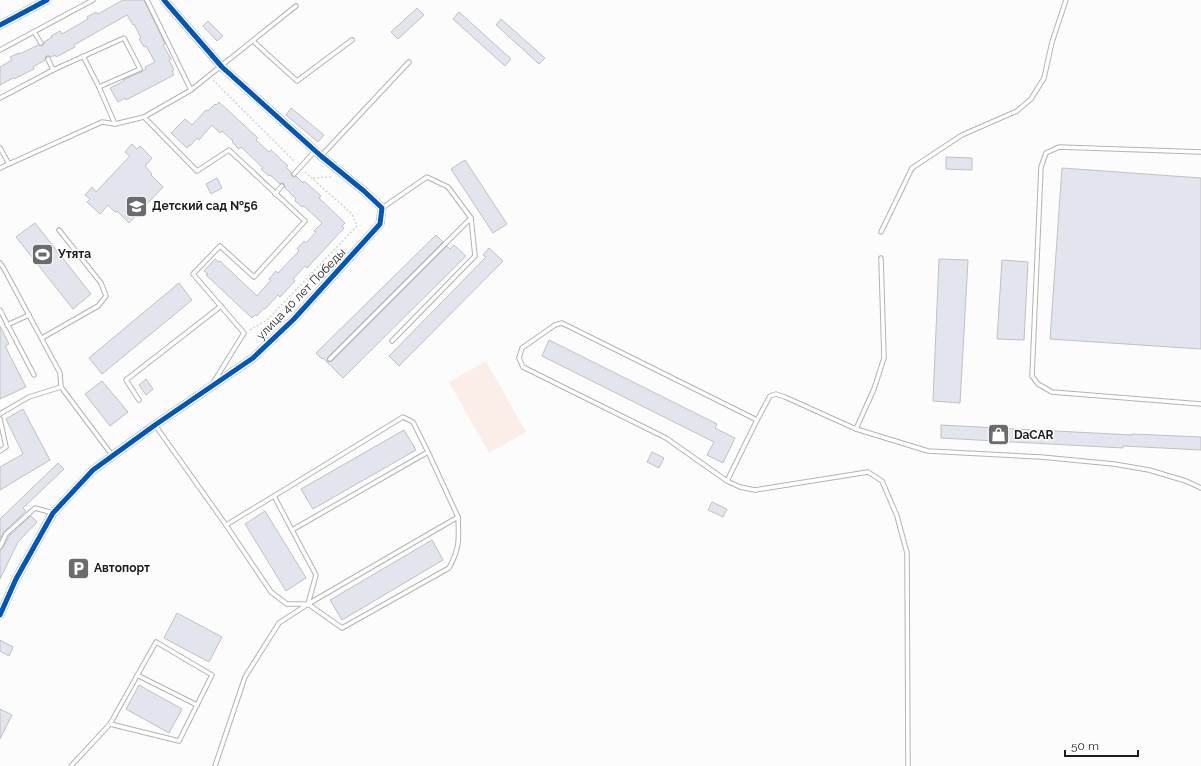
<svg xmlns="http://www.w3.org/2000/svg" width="1201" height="766" font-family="Raleway,sans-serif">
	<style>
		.green { fill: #fbede7 }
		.building { fill: #e3e5ee; stroke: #bfc0c1 }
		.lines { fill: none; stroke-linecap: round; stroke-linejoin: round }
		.service-casing { stroke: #b3b3b5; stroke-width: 5.5 }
		.minor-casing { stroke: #b3b3b5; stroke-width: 9 }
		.path { stroke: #d4d4d5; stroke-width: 1.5; stroke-dasharray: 2 2; stroke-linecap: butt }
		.service { stroke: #fff; stroke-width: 3.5 }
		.minor { stroke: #fff; stroke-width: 7 }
		.cycleway-casing { stroke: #fff; stroke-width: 8 }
		.cycleway { stroke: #0057b8; stroke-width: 5 }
		.labels { text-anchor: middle; stroke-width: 3; stroke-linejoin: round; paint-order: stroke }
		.poi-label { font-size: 12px; font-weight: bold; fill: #1c1d20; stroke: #fff; text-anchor: start }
		.street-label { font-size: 12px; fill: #1c1d20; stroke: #fff }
	</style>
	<rect width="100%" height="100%" fill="#fcfcfc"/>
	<polygon class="green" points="486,361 526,432 489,453 449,382"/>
	<g class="building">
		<polygon points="123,0 144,0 165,44 163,45 171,59 169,60 174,70 172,71 174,75 126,100 125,98 118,102 110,88 124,81 123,80 141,72 146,69 145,67 155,62 146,46 144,47 139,39 141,38 134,24 133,25 127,15 74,45 75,47 56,57 55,55 51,57 49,56 46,56 45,60 33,67 34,69 14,79 13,78 0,85 0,67 12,60 10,57 19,53 20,54 38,45 42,46 44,44 44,42 52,37 51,36 60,31 62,34 88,19 87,17 96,12 98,14"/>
		<polygon points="417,8 424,15 398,39 391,32"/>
		<polygon points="459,12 511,59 505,66 453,19"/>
		<polygon points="501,19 545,58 539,64 496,25"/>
		<polygon points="208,21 223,36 217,41 203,26"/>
		<polygon points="219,102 258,138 256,140 269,152 271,150 288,166 286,167 291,172 292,176 294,177 296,176 303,183 304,181 321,196 319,198 345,223 342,226 344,228 307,268 305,266 293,279 295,281 280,297 278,295 265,309 264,308 257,316 255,315 252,318 206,275 208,274 204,271 215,259 219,262 220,261 257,296 271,280 269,279 276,271 278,273 299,251 297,249 304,241 306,243 316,232 314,231 322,223 304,206 302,207 295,201 296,199 285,188 284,184 282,183 280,184 270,175 269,176 261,169 263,168 241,147 239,149 232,142 233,141 222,131 220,133 212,125 199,140 197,138 190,146 189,145 187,148 171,133 185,119 192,125 206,110 208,111 215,104 216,105"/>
		<polygon points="291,108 324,135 318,142 286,115"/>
		<polygon points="132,144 137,149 140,146 152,158 145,166 152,174 151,175 163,187 129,223 117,211 115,212 108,205 100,214 87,202 90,199 85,195 92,187 96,192 130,156 125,152"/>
		<polygon points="946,157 972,158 972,170 946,169"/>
		<polygon points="465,160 507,224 493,233 451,169"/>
		<polygon points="1062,168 1201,178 1201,349 1050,339"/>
		<polygon points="217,178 222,188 211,194 206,184"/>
		<polygon points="35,223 91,294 73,309 16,237"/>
		<polygon points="436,235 443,242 328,357 327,359 328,362 332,361 447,246 450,249 454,245 466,256 343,378 323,358 322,359 316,353"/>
		<polygon points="489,248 503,261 399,366 389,356 486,257 483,255"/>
		<polygon points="939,259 968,260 960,403 933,401"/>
		<polygon points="1002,260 1028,262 1024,340 997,339"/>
		<polygon points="179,283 192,300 102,374 89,358"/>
		<polygon points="0,326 9,344 5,346 26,387 0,399"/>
		<polygon points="549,340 717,424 715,428 735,438 723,463 707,455 714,442 542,356"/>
		<polygon points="146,379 153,389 146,395 139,385"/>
		<polygon points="102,381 128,412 110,426 85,394"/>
		<polygon points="23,409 50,460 0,490 0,467 23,454 6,419"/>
		<polygon points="941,425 1132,435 1132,434 1201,437 1201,450 1123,446 1123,448 941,438"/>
		<polygon points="404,430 416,450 313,509 301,489"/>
		<polygon points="652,452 664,458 659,468 647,462"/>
		<polygon points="58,463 64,469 23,508 26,511 4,532 0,539 0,519"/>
		<polygon points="712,502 727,509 723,517 708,510"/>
		<polygon points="265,511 306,578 286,591 245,524"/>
		<polygon points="31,516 37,522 18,542 0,579 0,550 3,548 9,536"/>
		<polygon points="432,540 443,560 342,620 330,600"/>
		<polygon points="177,613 222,637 209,662 164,638"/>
		<polygon points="0,640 13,647 9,656 0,651"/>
		<polygon points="139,685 182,709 169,733 126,709"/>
		<polygon points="0,709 12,715 0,739"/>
	</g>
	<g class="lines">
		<defs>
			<g id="service">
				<polyline points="147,0 191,90"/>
				<polyline points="34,32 41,43"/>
				<polyline points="253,41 297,81 352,40"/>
				<polyline points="0,50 93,0"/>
				<polyline points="83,56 99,87"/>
				<polyline points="48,59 53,70 124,38 140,69 99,87 115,124"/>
				<polyline points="0,98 53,70"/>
				<polyline points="144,117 197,171 229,150 305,221 254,277 220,246 193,274 244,333 213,383"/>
				<polyline points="0,148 9,164"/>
				<polyline points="1201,152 1059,147 1046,153 1041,167 1032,376 1038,384 1052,392 1201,404"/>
				<polyline points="321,156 409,62"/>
				<polyline points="0,168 102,122 115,124 144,117 191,90 296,6"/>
				<polyline points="294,174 315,151"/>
				<polyline points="275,194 282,186"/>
				<polyline points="382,208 427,177 448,187 471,218 475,256 392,341"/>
				<polyline points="881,232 912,168 962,135 1017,111 1031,99 1044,78 1052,42 1066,0"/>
				<polyline points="881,258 884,358 874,389 856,429 928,451 1041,457 1114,464 1149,470 1186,481 1201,488"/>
				<polyline points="0,263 3,267 60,373 61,387 112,455"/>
				<polyline points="0,310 34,375"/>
				<polyline points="7,325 29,315"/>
				<polyline points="42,338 98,306 106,296 101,283 59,230"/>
				<polyline points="330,359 471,218"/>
				<polyline points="139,400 126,380 221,306"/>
				<polyline points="0,414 29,397 61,387"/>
				<polyline points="0,419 6,447 0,451"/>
				<polyline points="757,420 770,396 776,394 785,397 856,429"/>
				<path d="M155,425L226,525L271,592L287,604H308L342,628L449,568C460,548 459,539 458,517"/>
				<polyline points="727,481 757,420 562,323 555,325 522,348 519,358 523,367 666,438 727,481 740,487 755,490 868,472 882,481 897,516 907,553 908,766"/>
				<polyline points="274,496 403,417 413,422 428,452"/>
				<polyline points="226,525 274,496 292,530"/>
				<polyline points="0,547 6,534 35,508 53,513"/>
				<polyline points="137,675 197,705"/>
				<polyline points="71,766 110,724 156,642 212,675 179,741 110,724"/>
				<polyline points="215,766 245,677 279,623 308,604 458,517 428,452 292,530 316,575 308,604"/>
			</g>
			<g id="minor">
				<polyline points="0,25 47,0"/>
				<polyline points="0,615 16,579 53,513 93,470 155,425 253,358 294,319 380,224 382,208 364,191 321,156 222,67 164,0"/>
			</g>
		</defs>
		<use href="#service" class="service-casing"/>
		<use href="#minor" class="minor-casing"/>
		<g class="path">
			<polyline points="213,80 295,162"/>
			<polyline points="313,178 333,177"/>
			<polyline points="250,330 267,320 357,226 352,214 305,172"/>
		</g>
		<use href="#service" class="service"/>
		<use href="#minor" class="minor"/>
		<defs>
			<g id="cycleway">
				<polyline points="0,25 47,0"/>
				<polyline points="0,615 16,579 53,513 93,470 155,425 253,358 294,319 380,224 382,208 364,191 321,156 222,67 164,0"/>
			</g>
		</defs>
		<use href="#cycleway" class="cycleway-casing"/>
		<use href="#cycleway" class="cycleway"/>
	</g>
	<defs>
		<symbol id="school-square" viewBox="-11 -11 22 22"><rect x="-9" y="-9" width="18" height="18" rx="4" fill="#6a6b6d" stroke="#fff"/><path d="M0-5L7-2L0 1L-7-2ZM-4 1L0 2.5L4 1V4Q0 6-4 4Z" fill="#fff"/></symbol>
		<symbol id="stadium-square" viewBox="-11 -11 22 22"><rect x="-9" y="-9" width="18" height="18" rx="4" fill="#6a6b6d" stroke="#fff"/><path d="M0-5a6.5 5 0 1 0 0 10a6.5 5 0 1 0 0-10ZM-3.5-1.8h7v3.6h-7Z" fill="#fff"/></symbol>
		<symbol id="shop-square" viewBox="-11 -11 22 22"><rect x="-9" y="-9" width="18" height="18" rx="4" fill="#6a6b6d" stroke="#fff"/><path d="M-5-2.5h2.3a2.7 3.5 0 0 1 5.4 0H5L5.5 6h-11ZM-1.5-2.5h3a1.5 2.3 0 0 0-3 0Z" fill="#fff"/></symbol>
		<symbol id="parking-square" viewBox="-11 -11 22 22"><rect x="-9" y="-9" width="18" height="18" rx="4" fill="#6a6b6d" stroke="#fff"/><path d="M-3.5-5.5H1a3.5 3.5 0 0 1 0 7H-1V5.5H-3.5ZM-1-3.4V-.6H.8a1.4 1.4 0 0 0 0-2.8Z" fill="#fff"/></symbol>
	</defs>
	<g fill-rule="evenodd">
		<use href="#school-square" x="124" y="194" width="25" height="25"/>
		<use href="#stadium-square" x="30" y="242" width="25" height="25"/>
		<use href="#shop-square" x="986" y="422" width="25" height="25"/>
		<use href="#parking-square" x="66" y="556" width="25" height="25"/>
	</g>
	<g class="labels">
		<g class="poi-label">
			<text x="152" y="210">Детский сад №56</text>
			<text x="58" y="258">Утята</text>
			<text x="1014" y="439">DaCAR</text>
			<text x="94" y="572">Автопорт</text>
		</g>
		<g class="street-label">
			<text transform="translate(301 294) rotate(-46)" y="4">улица 40 лет Победы</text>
		</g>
	</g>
	<path d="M1065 750v6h73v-6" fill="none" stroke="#1c1d20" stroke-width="2"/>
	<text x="1071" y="750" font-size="12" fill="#1c1d20" stroke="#ffffff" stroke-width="3" paint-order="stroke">50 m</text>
</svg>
